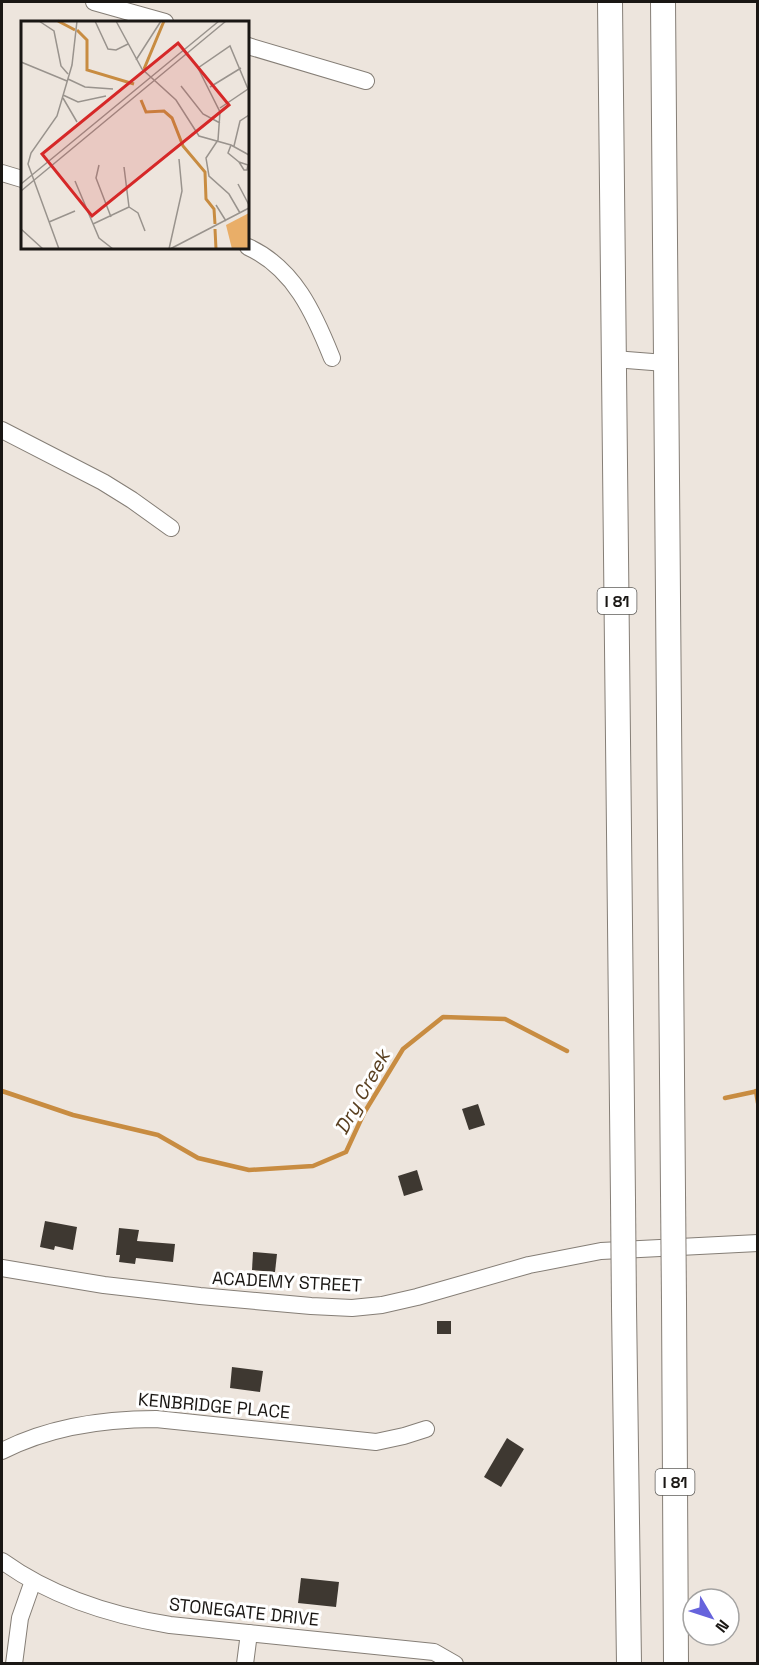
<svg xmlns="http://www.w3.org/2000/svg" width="759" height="1665" font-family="'Space Grotesk',sans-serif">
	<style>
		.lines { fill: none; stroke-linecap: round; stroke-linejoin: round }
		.stream { stroke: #c88c41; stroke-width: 4.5 }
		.building { fill: #3e3831 }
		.minor-casing { stroke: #857e76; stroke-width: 18 }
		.highway-casing { stroke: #857e76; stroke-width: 26 }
		.minor { stroke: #fff; stroke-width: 16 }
		.highway { stroke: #fff; stroke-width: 24 }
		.highway-bridge-casing { stroke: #857e76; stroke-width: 26; stroke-linecap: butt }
		.highway-bridge { stroke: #fff; stroke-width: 24 }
		.labels { text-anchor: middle; stroke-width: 6; stroke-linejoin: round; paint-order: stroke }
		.shield { fill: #fff; stroke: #5f5d5a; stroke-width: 1.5 }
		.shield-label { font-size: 16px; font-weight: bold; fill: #1a1714 }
		.street-label { font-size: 18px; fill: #1a1714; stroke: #fff }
		.water-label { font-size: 20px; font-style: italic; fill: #5a4021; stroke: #fff }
		.inset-river { fill: none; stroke: #c88c41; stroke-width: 3 }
		.inset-road { fill: none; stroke: #99938d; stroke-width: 1.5 }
		.view { fill: #d62828; fill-opacity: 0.15; stroke: #d62828; stroke-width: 3 }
		.inset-edge { fill: none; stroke: #1a1714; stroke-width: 3 }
	</style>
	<rect width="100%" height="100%" fill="#ede5dd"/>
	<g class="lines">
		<g class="stream">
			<polyline points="2,1091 73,1115 158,1135 198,1158 249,1170 313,1166 346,1152 364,1113 403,1049 443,1017 505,1019 567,1051"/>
			<polyline points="756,1091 758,1103"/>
			<polyline points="725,1098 758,1091"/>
		</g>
	</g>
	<g class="building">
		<polygon points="478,1104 485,1125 469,1130 462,1109"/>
		<polygon points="417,1170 423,1190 404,1196 398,1176"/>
		<polygon points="45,1221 77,1227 73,1250 55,1246 54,1250 40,1247"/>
		<polygon points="119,1228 139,1230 137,1241 175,1244 173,1262 136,1258 135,1264 119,1262 120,1255 116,1255"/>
		<polygon points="253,1252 277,1254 275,1272 252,1270"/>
		<rect x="437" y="1321" width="14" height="13"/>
		<polygon points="232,1367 263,1371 260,1392 230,1388"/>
		<polygon points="507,1438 524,1449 501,1487 484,1477"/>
		<polygon points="301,1578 339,1582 336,1607 298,1603"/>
	</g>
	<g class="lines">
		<defs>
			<g id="minor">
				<polyline points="94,2 165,22"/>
				<polyline points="248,46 366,81"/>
				<polyline points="2,173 22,179"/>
				<path d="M248,247C294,268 314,313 332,358"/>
				<polyline points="614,359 665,363"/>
				<polyline points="2,430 103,482 132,500 171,528"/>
				<polyline points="2,1268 104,1285 200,1296 311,1306 352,1308 382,1305 417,1297 529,1265 601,1251 758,1243"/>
				<path d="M2,1451C49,1427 104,1419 156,1419L376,1442L404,1436L426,1429"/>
				<path d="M2,1561C52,1597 109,1615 170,1625L434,1652L455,1664"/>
				<polyline points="14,1664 20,1618 33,1581"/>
				<polyline points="245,1664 249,1633"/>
			</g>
			<g id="highway">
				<polyline points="610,2 623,1200"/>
				<polyline points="663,2 673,1193"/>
				<polyline points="674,1301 676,1664"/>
				<polyline points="624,1306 629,1664"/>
			</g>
		</defs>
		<use href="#minor" class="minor-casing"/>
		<use href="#highway" class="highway-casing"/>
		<use href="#minor" class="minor"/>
		<use href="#highway" class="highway"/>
		<defs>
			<g id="highway-bridge">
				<polyline points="673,1193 674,1301"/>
				<polyline points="623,1200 624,1306"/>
			</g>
		</defs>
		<use href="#highway-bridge" class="highway-bridge-casing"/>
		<use href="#highway-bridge" class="highway-bridge"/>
	</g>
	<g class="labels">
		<g class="shield">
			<rect x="597.5" y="588" width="39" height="26" rx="4.5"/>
			<rect x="655.5" y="1469" width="39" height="26" rx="4.5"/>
		</g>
		<g class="shield-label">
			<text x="617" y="607">I 81</text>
			<text x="675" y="1488">I 81</text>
		</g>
		<g class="street-label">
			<text transform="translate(287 1282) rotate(3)" y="6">ACADEMY STREET</text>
			<text transform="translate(214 1406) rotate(5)" y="6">KENBRIDGE PLACE</text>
			<text transform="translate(244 1612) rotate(6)" y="6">STONEGATE DRIVE</text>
		</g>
		<g class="water-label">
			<text transform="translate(362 1092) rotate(-61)" y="7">Dry Creek</text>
		</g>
	</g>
	<g transform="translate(21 21)">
		<rect width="228" height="228" fill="#ede5dd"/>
		<path d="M228,192V228H211L205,204Z" fill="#e9ae68"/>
		<path class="inset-river" d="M37,0L54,9M56,9L66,19V49L113,63M123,48L143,0M120,79L125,91L143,90L151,97L162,125L184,151L185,178L193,188L194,203M194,208L195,228"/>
		<path class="inset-road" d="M18,0L33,10L40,45L47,53M74,0L87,28L95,29L107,23M95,0L121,48L155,79L178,115L210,124L228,134M115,39L140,0M0,41L46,60M47,58L64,66L92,68M160,65L182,93L199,102M189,66L220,47M42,74L57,81L85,75M42,77L56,101M199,87L227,68L209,25L177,47L199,91L197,119L185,137L188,155L208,173L219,192M210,124L207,132L218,141M213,125L219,100L228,94M218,141L227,144L226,149H223ZM78,144L75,157L90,196M54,160L78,217L92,228M0,163L198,0M217,163L228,184M0,170L205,0M195,184L205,200M108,186L117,192L124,210M28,201L54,190M72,203L108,186L103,146M0,208L22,228M38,228L7,143L10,132L36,95L51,44L56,0M148,228L161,170L158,138M149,228L228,187"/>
		<path class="view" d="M157,22L208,84L71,195L21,133Z"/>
		<rect width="228" height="228" class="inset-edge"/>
	</g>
	<rect width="759" height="1665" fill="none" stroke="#1a1714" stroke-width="6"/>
	<g transform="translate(711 1617) rotate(129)"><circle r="28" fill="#ffffff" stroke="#a3a2a1" stroke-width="1.5"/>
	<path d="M0-4.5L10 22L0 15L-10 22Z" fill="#6663dc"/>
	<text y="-9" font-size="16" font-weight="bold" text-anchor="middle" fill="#1a1714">N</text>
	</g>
</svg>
